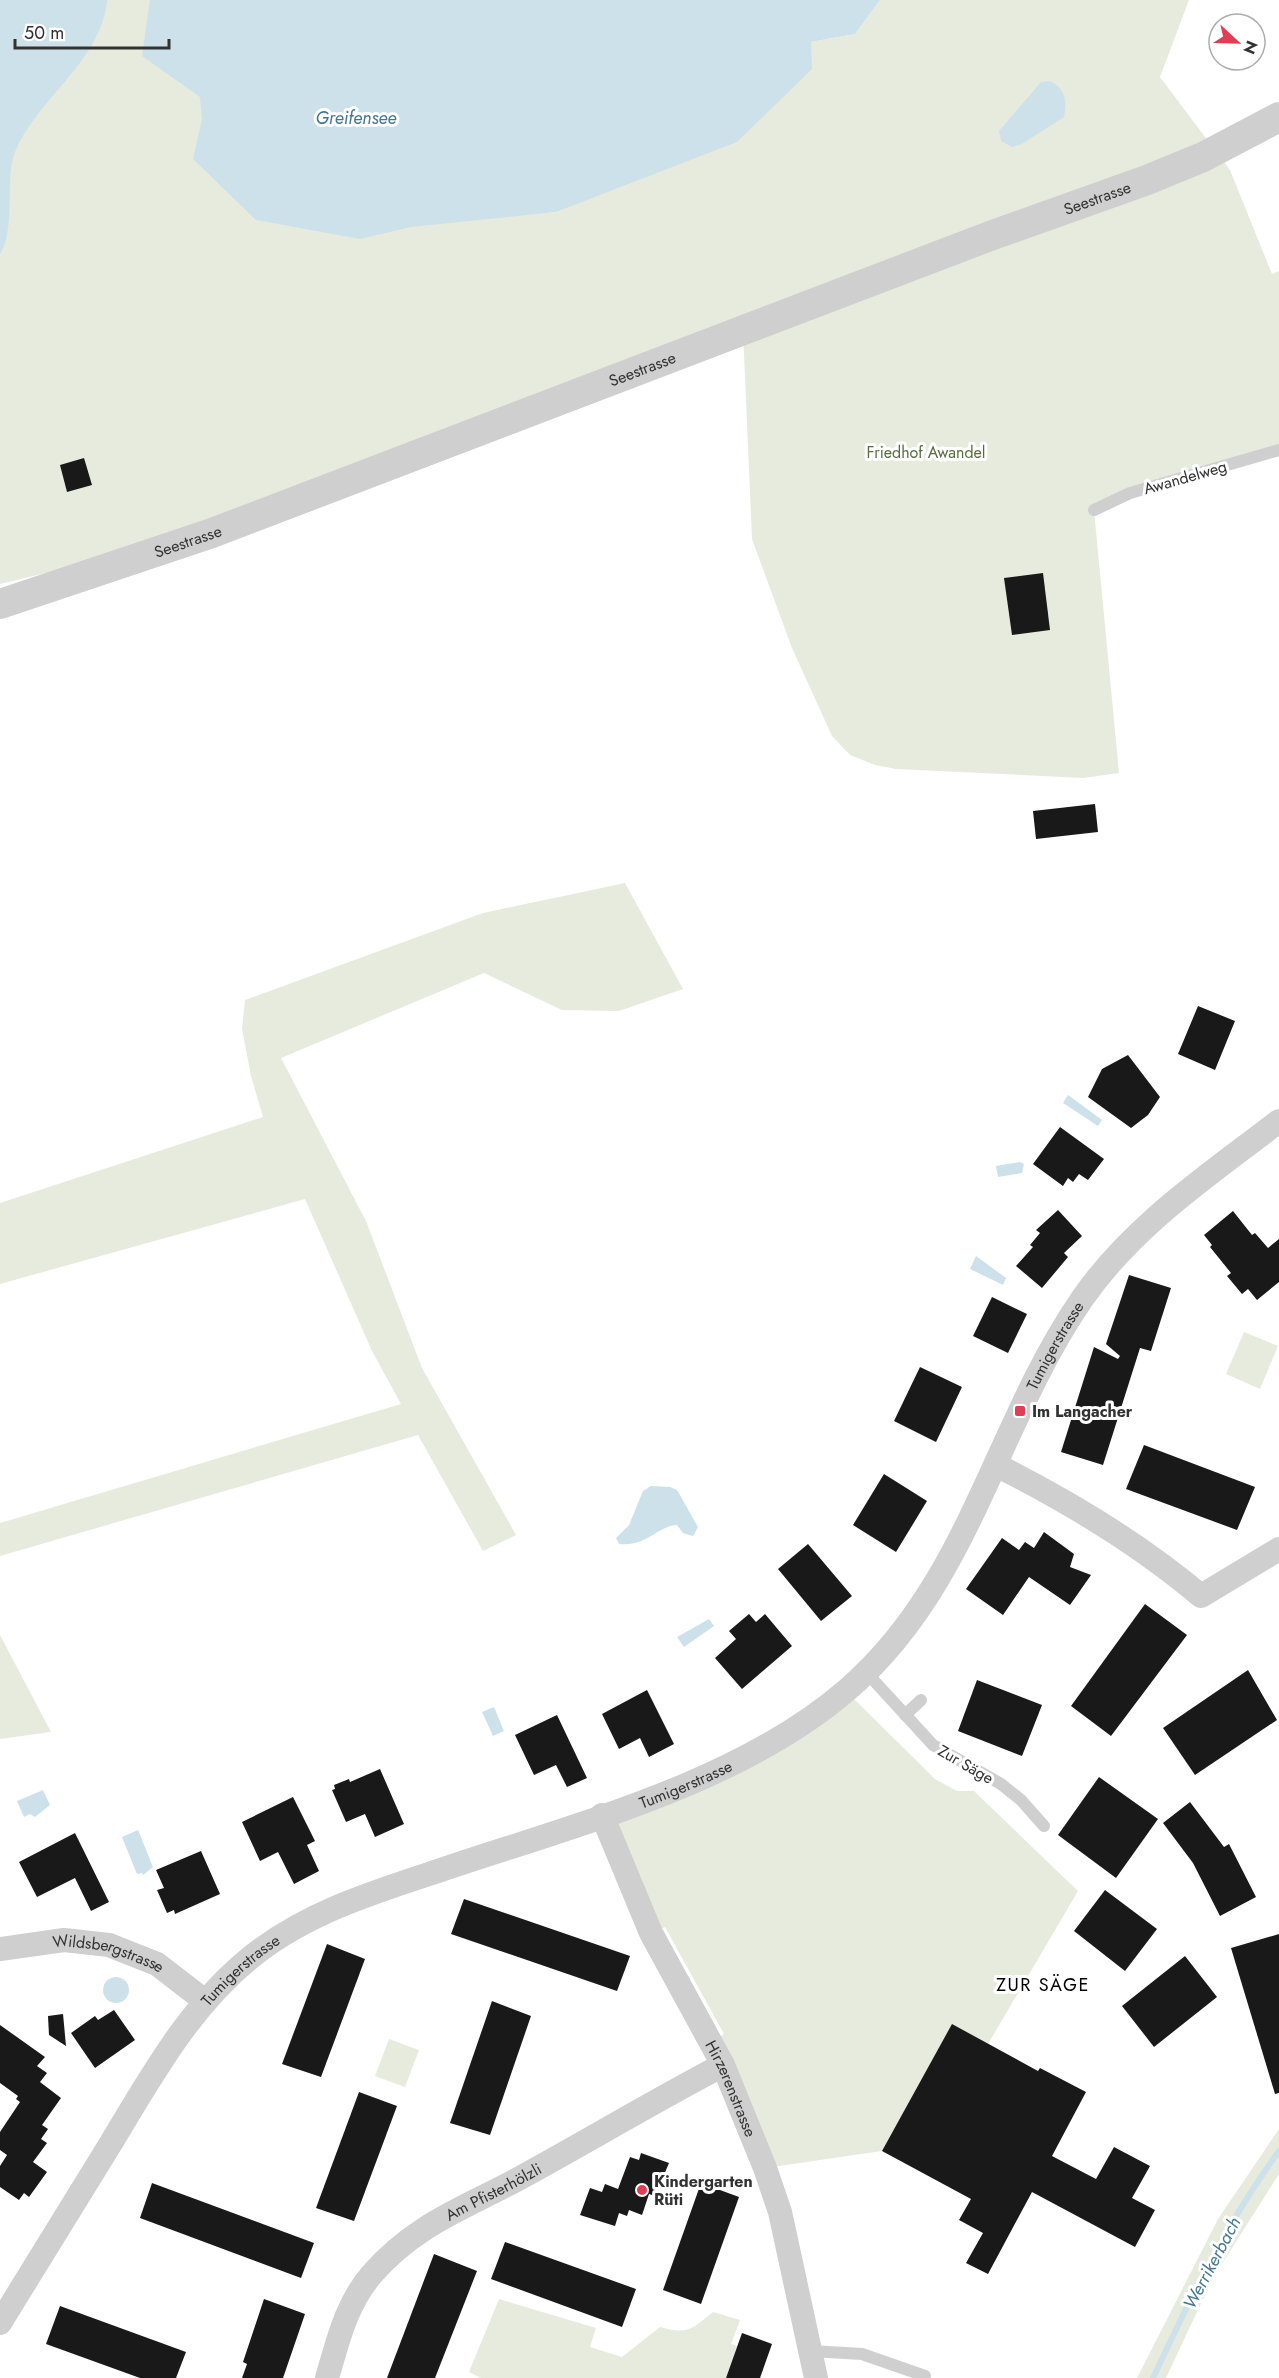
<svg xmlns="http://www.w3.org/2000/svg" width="1279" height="2378" font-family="Jost,sans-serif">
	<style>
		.green { fill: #e6ebde }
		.water { fill: #cce1ea }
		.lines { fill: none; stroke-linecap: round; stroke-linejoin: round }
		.stream { stroke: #cce1ea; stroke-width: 6 }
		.building { fill: #191919 }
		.service { stroke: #cfcfcf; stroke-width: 12 }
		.minor { stroke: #cfcfcf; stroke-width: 24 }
		.tertiary { stroke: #cfcfcf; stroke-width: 30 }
		.poi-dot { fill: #df3e54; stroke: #fff; stroke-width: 2 }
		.labels { text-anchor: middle; stroke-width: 6; stroke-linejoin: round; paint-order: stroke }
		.street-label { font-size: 16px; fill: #323232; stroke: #fff }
		.park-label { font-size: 16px; fill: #586d40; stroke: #fff }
		.poi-label { font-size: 16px; font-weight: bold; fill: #323232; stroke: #fff; text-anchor: start }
		.water-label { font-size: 18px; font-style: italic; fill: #427892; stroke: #fff }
		.neighbourhood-label { font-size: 18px; letter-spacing: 1.5px; fill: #000; stroke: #fff }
	</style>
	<rect width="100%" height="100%" fill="#fff"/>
	<g class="green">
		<polygon points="63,0 174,0 499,196 522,215 556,212 811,42 855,34 880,0 1189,0 1160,77 1230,170 1272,274 1279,271 1279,450 1094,510 1119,773 1083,778 896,769 875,765 850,755 832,736 792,648 752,539 743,331 212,533 0,584 0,71"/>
		<polygon points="625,883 683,989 619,1011 562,1010 484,973 281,1058 366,1221 422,1368 516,1535 483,1551 418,1435 0,1556 0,1523 401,1404 372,1351 305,1199 0,1284 0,1203 263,1117 251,1076 242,1029 245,1000 483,913"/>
		<polygon points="1244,1332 1278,1346 1260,1389 1226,1374"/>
		<polygon points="0,1635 51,1732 0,1739"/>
		<polygon points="846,1691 935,1779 957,1791 974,1791 1078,1891 988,2044 952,2025 882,2151 765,2168 711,2041 724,2034 665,1927 651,1933 602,1815 727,1767"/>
		<polygon points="389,2039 419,2050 405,2087 375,2076"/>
		<polygon points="1279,2129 1279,2174 1213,2278 1166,2378 1137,2378 1218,2219"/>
		<path d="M499,2299L596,2328L590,2347L622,2357L660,2327C688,2335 692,2329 713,2312L740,2320L731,2344L737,2346L726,2378H481L469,2372Z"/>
	</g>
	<g class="water">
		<path d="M0,0H107C101,63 36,98 14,155C5,179 16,229 0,254Z"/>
		<polygon points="150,0 880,0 855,34 811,42 812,69 737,142 556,212 411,227 360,239 256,220 193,159 202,119 200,97 142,56"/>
		<path d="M1050,81C1066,89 1067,101 1064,117L1022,144L1012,147L1001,141L999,131L1041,82Z"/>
		<polygon points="1068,1095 1102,1120 1098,1126 1063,1103"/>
		<polygon points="1020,1162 1024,1164 1022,1173 998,1177 996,1166"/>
		<polygon points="976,1256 1006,1278 1003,1285 970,1269"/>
		<path d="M651,1486L670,1487L677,1490L698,1527L693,1536L683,1533L677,1525C657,1526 647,1547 619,1544L616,1538L629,1525L643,1491Z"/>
		<polygon points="709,1619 714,1626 684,1647 677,1637"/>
		<polygon points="494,1707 504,1731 493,1736 482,1712"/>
		<polygon points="43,1790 50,1805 35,1817 30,1814 24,1817 17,1801"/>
		<polygon points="138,1830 153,1867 143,1875 142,1873 137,1874 122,1837"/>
		<circle cx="116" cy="1990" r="13"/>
	</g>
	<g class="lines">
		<path class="stream" d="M1153,2378C1190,2299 1227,2222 1279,2151"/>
	</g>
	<g class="building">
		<polygon points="84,458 92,485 67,492 60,465"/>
		<polygon points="1043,573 1050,630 1012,635 1004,578"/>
		<polygon points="1095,804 1098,832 1036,839 1033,811"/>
		<polygon points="1198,1006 1235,1021 1215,1070 1178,1054"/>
		<polygon points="1128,1055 1160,1097 1148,1115 1131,1128 1088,1097 1102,1069"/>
		<polygon points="1060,1127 1104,1159 1088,1180 1079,1174 1073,1182 1068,1178 1063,1186 1033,1164"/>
		<polygon points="1058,1210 1082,1236 1064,1253 1068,1257 1042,1288 1016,1266 1033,1247 1030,1245 1040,1233 1036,1230"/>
		<polygon points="1233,1211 1252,1235 1255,1233 1268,1248 1279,1239 1279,1282 1257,1300 1248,1289 1242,1294 1227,1276 1231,1273 1210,1247 1212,1245 1204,1235"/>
		<polygon points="1129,1275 1171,1288 1151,1351 1140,1348 1103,1465 1061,1452 1094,1347 1118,1359 1120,1356 1106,1344"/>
		<polygon points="992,1297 1027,1314 1008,1353 973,1336"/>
		<polygon points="920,1367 962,1387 936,1442 894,1421"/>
		<polygon points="1144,1445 1255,1487 1237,1530 1126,1489"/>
		<polygon points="884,1474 927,1501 896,1552 853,1525"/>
		<polygon points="1044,1532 1074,1554 1070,1567 1091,1575 1070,1605 1029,1577 1003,1615 966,1589 1002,1538 1019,1550 1025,1542 1034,1548"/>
		<polygon points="808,1544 852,1596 821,1621 778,1569"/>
		<polygon points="1145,1604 1187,1635 1111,1736 1071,1706"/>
		<polygon points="749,1614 756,1622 765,1614 792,1646 742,1689 715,1658 736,1639 729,1631"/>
		<polygon points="1248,1670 1277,1720 1195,1775 1163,1728"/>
		<polygon points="977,1680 1042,1705 1022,1756 958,1731"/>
		<polygon points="647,1690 674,1744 649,1757 640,1738 619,1749 602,1714"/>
		<polygon points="557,1715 587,1778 567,1787 556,1765 534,1775 515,1735"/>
		<polygon points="380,1769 404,1824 375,1837 365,1814 346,1822 332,1790 335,1789 334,1785 349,1779 350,1782"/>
		<polygon points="1099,1777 1158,1819 1116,1878 1058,1835"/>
		<polygon points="293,1797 315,1841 307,1845 319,1871 294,1884 278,1852 260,1861 242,1822"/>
		<polygon points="1190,1802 1224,1847 1229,1844 1256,1897 1220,1916 1193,1863 1163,1823"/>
		<polygon points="75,1833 109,1902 91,1911 75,1878 37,1897 19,1862"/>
		<polygon points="201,1851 220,1894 175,1914 174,1910 167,1913 157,1890 164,1888 156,1870"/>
		<polygon points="1105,1890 1157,1929 1125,1971 1074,1931"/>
		<polygon points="464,1899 630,1956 617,1991 451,1934"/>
		<polygon points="1279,1934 1279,2093 1275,2094 1231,1948"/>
		<polygon points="327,1944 365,1959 321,2077 282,2064"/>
		<polygon points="1185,1956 1217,1997 1154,2047 1122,2006"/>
		<polygon points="492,2001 531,2016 490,2135 450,2123"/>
		<polygon points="114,2010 135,2040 95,2068 71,2033 95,2016 98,2020"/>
		<polygon points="63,2014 66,2046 49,2035 48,2016"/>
		<polygon points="952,2024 1038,2071 1040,2068 1086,2092 1052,2156 1096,2179 1114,2147 1150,2166 1132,2198 1155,2210 1135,2247 1032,2192 988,2274 966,2263 983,2233 959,2220 971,2199 882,2151"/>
		<polygon points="0,2025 45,2057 37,2066 47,2073 40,2082 61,2098 42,2125 48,2129 41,2139 47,2143 33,2162 47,2172 29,2197 24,2193 19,2200 0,2187 0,2166 7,2155 0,2150 0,2132 20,2102 16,2099 18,2096 0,2083"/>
		<polygon points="359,2092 397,2106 354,2221 316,2208"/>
		<polygon points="641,2153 669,2163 655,2196 649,2194 642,2215 629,2210 627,2216 619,2213 615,2226 580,2215 590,2188 602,2192 605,2184 618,2189 630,2157 639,2160"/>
		<polygon points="152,2183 314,2243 301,2278 140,2218"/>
		<polygon points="701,2183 739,2197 701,2304 663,2290"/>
		<polygon points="505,2242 636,2289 622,2327 491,2279"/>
		<polygon points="434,2254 477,2271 435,2378 387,2378"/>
		<polygon points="264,2299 305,2314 283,2378 242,2378 247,2364 243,2362"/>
		<polygon points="60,2306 186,2352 176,2378 140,2378 46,2344"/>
		<polygon points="742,2333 772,2344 760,2378 726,2378"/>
	</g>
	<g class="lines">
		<g class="service">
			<polyline points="1094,510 1130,493 1279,450"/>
			<polyline points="866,1672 933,1745 1001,1784 1021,1800 1044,1826"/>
			<polyline points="905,1715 921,1700"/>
			<polyline points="811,2351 862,2354 925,2376"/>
		</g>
		<g class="minor">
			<path d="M996,1465C1070,1502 1138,1543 1201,1596L1279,1549"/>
			<path id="s1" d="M602,1815L651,1933L723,2065L765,2168L780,2212L816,2378"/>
			<path id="s2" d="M0,1949L64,1940L109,1945L157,1964L205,2001"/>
			<path id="s3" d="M0,2323C37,2263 74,2203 111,2143C152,2075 191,2004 255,1954C309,1912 374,1892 438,1871C573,1825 738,1784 847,1690C970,1584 994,1427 1082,1299C1133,1225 1209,1175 1279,1121"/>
			<path id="s4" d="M327,2378C338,2341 346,2304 372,2274C416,2224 463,2209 520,2178C588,2141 654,2101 723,2065"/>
		</g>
		<path class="tertiary" id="s5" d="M0,604L212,533L990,236L1147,180L1203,157L1279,117"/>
	</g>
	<g class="poi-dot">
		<rect x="1014" y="1405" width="12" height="12" rx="3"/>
		<circle cx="642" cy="2190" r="6"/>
	</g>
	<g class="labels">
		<g class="street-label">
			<text dy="6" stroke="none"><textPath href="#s5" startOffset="1170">Seestrasse</textPath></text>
			<text dy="6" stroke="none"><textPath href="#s5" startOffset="684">Seestrasse</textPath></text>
			<text transform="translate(1185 477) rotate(-16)" y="6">Awandelweg</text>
			<text dy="6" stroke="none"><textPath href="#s5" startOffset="198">Seestrasse</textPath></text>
			<text dy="6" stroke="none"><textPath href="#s3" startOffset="1508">Tumigerstrasse</textPath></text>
			<text transform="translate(966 1764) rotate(30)" y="6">Zur Säge</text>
			<text dy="6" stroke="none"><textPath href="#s3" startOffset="915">Tumigerstrasse</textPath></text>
			<text dy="6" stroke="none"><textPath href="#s2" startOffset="111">Wildsbergstrasse</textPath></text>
			<text dy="6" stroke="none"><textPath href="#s3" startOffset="429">Tumigerstrasse</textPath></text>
			<text dy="6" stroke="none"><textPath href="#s1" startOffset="303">Hirzerenstrasse</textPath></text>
			<text dy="6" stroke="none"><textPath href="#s4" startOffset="262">Am Pfisterhölzli</textPath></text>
		</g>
		<g class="park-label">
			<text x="926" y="458">Friedhof Awandel</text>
		</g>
		<g class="poi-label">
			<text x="1032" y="1417">Im Langacher</text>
			<text x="654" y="2187">Kindergarten<tspan x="654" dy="18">Rüti</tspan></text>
		</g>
		<g class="water-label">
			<text x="356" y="124">Greifensee</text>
			<text transform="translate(1212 2263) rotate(-62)" y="6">Werrikerbach</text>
		</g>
		<g class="neighbourhood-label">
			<text x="1043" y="1991">ZUR SÄGE</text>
		</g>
	</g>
	<g transform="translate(1237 42) rotate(112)"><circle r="28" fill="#ffffff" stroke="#adadad" stroke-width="1.5"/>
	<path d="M0-4.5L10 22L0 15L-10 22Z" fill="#df3e54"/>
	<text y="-9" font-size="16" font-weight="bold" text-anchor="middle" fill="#323232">N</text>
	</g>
	<path d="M15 39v9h154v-9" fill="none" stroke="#323232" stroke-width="3"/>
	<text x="24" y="39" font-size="18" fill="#323232" stroke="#ffffff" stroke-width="4.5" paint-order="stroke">50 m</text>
</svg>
